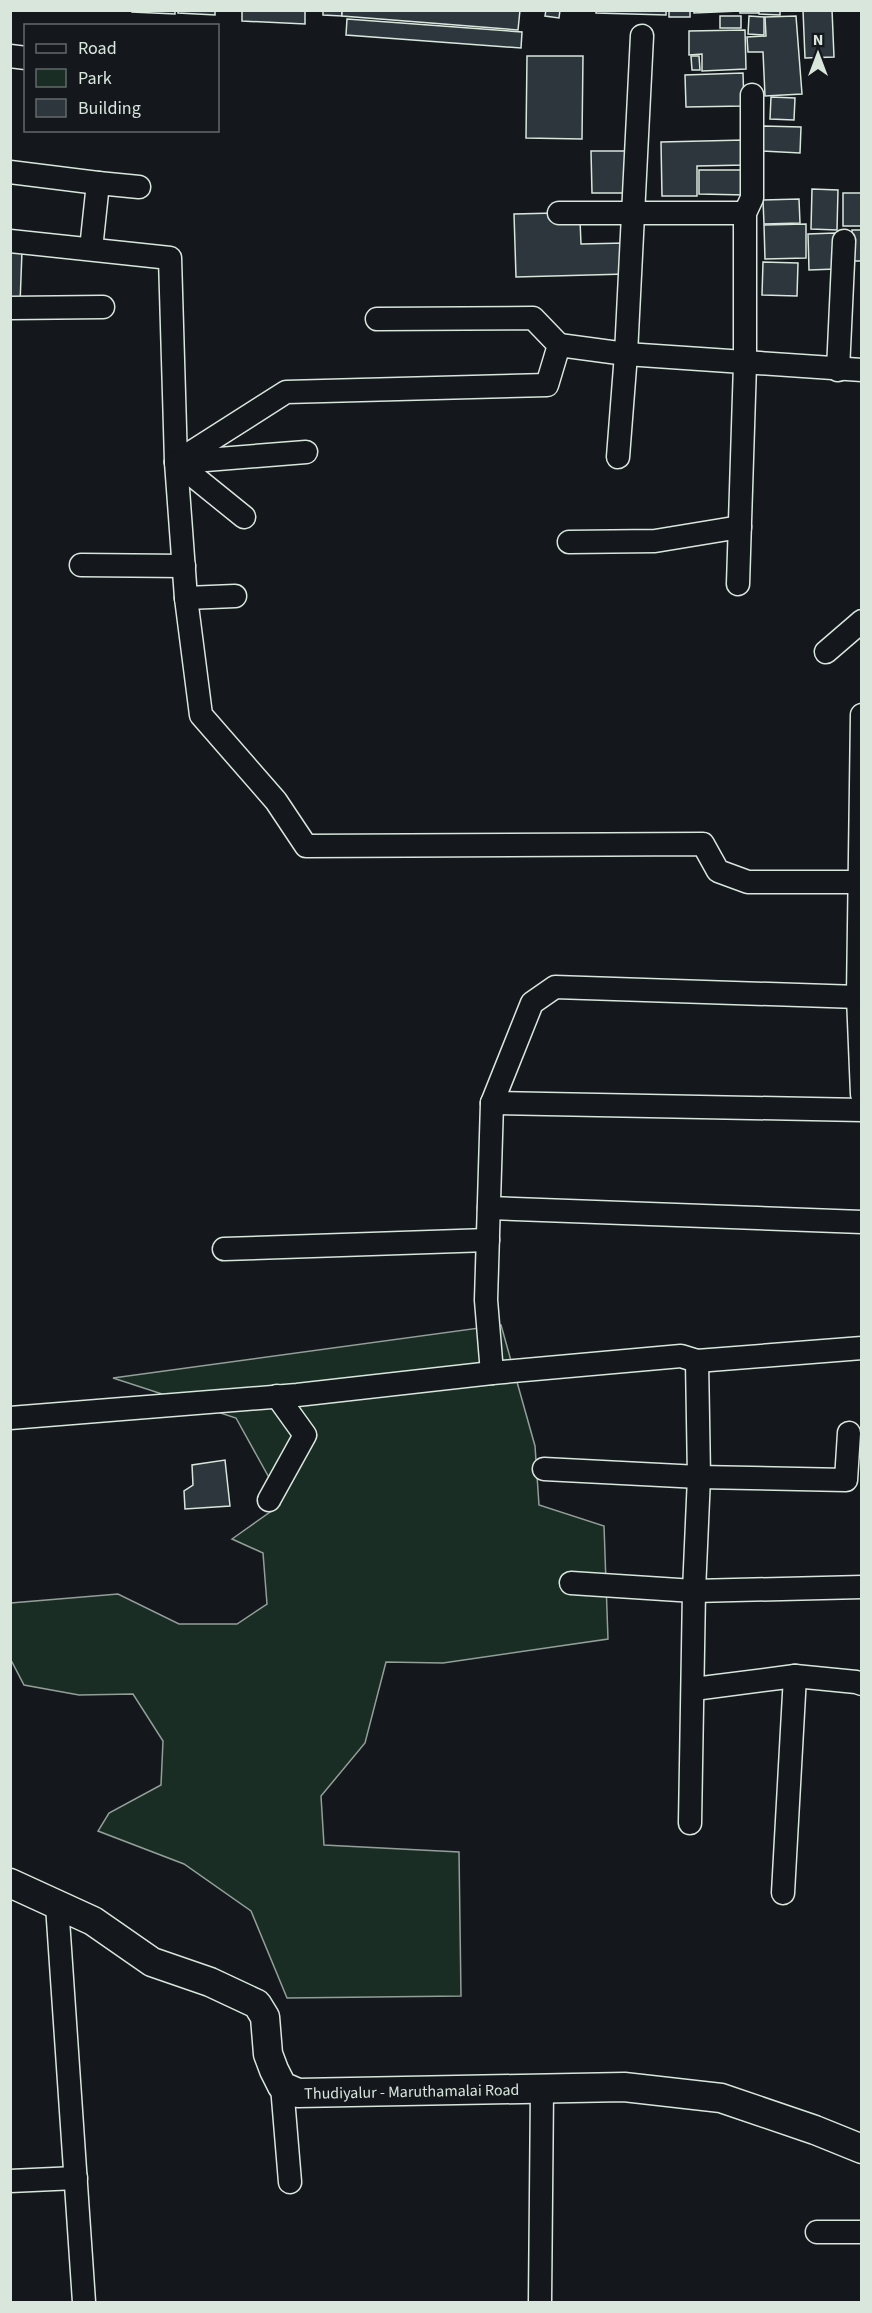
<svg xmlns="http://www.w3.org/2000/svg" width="872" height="2313" font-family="'Source Sans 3',sans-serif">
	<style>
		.green { fill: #1a2d24; stroke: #939e99; stroke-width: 1.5 }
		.building { fill: #2c363c; stroke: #d8e6dc; stroke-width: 1.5 }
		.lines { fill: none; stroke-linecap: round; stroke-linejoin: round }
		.minor-casing { stroke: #d8e6dc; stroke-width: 25 }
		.major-casing { stroke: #d8e6dc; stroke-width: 31 }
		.minor { stroke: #14181c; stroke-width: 22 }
		.major { stroke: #14181c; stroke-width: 28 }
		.labels { text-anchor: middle; stroke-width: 4.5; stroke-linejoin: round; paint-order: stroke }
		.street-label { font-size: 16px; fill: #d8e6dc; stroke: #14181c }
	</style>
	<rect width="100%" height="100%" fill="#14181c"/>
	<polygon class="green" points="501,1325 535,1446 539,1505 604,1526 608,1639 443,1663 386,1662 365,1743 321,1796 324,1845 459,1852 461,1996 287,1998 251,1911 184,1864 98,1831 109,1813 161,1785 163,1741 133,1694 79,1695 24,1685 11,1660 11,1603 118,1594 179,1624 237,1624 267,1604 263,1553 232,1539 280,1505 272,1483 236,1418 113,1378"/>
	<g class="building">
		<polygon points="132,10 175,10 175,14 132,12"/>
		<polygon points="178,10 215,10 215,15 178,13"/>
		<polygon points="242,10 305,10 305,24 242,21"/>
		<polygon points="323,10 342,10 342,16 323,15"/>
		<polygon points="342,10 520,10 518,30 342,16"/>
		<polygon points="546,10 560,10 559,18 545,16"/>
		<polygon points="596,10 666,10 666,15 596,13"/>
		<rect x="669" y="10" width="21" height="7"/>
		<polygon points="694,10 739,10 739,11 694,13"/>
		<rect x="740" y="10" width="18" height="3"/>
		<polygon points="759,10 780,10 780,15 759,14"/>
		<polygon points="803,10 832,10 834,57 805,58"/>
		<rect x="720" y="16" width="21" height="12"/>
		<polygon points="749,16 764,17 764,35 748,34"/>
		<polygon points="796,16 802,94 765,96 763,52 748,52 747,37 766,36 765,17"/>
		<polygon points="347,19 522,32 521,48 346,35"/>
		<polygon points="745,30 746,69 702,71 702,54 689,55 689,31"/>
		<polygon points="527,56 583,56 582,139 526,138"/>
		<polygon points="691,56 699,56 700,70 692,70"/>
		<polygon points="743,73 744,106 686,107 685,75"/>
		<polygon points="771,97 795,98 794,120 770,119"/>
		<polygon points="763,126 801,127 800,153 762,151"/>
		<polygon points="744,140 745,165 697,166 697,196 662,196 661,142"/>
		<polygon points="591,151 626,151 626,193 592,193"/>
		<polygon points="699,170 745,170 745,195 699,194"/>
		<polygon points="812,189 838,190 837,230 811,229"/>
		<rect x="843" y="193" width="19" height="33"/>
		<polygon points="799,199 800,223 764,224 763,200"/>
		<polygon points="555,213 580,220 581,244 625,243 626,274 516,277 514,214"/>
		<polygon points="806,224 806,258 765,259 764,225"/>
		<polygon points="852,230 862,230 862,261 851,261"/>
		<polygon points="835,233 836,269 809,270 808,234"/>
		<polygon points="10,251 22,251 20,304 10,303"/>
		<polygon points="763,262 798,263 797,296 762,295"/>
		<polygon points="225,1460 230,1506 185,1509 184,1491 193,1485 192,1465"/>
	</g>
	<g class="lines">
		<defs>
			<g id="minor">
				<polyline points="10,56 26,58"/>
				<polyline points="10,172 98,183 91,249"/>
				<polyline points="98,183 139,187"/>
				<polyline points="559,213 745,213"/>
				<polyline points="10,241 170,258 176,462 186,598 201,715 276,801 306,846 703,844 718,871 748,882 861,882"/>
				<polyline points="10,308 103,307"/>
				<polyline points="559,345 626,354 862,370"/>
				<polyline points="838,370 844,241"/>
				<polyline points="618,457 626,354 642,36"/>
				<polyline points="176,462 286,392 547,385 559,345 533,318 377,319"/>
				<polyline points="176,462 244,517"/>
				<polyline points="181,462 306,452"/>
				<polyline points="569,542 655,541 740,527"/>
				<polyline points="81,565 184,566"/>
				<polyline points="738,584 745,364 745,213 752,198 752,95"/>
				<polyline points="186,598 235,596"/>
				<polyline points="826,652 862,621"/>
				<polyline points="862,715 858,997 862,1094"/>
				<polyline points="492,1103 862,1110"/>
				<polyline points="489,1208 862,1222"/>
				<polyline points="224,1249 488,1240"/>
				<polyline points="492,1373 486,1300 492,1103 532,1003 555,987 858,997"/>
				<polyline points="10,1418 297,1395 492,1373 681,1356 697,1361 862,1348"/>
				<polyline points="544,1469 699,1477 846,1480 849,1433"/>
				<polyline points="269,1500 305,1435 277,1396"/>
				<polyline points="571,1583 694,1591 862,1587"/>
				<polyline points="694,1689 795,1676 856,1682 862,1684"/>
				<polyline points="690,1823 694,1591 699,1477 697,1361"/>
				<polyline points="783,1893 795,1676"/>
				<polyline points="57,1905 84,2302"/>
				<polyline points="282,2086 290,2182"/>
				<polyline points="10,2181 76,2178"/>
				<polyline points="817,2232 862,2232"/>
				<polyline points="540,2302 542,2089"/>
			</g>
			<g id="major">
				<path id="s1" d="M10,1883L93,1921L152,1962L210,1982L257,2004L265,2017L268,2054L274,2070L282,2086L298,2093L624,2087L721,2098L815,2130L862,2149"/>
			</g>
		</defs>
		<use href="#minor" class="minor-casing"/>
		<use href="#major" class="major-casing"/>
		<use href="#minor" class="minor"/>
		<use href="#major" class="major"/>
	</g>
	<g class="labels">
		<g class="street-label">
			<text dy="6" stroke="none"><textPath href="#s1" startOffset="495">Thudiyalur - Maruthamalai Road</textPath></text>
		</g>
	</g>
	<rect width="872" height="2313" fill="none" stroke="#d8e6dc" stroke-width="24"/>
	<rect x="24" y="24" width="195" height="108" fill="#14181c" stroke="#626a69" stroke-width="1.5"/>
	<rect x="36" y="44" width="30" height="9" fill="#14181c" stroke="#626a69" stroke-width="1.5"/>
	<text x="78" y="54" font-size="18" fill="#d8e6dc">Road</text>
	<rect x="36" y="69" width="30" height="18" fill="#1a2d24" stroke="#626a69" stroke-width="1.5"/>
	<text x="78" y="84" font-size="18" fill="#d8e6dc">Park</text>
	<rect x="36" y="99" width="30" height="18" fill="#2c363c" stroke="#626a69" stroke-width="1.5"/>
	<text x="78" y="114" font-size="18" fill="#d8e6dc">Building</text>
	<g transform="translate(818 54)" stroke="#14181c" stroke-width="4.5" paint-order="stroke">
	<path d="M0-4.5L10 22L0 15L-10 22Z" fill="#d8e6dc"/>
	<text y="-9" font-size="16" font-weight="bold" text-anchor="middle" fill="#d8e6dc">N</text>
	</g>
</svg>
